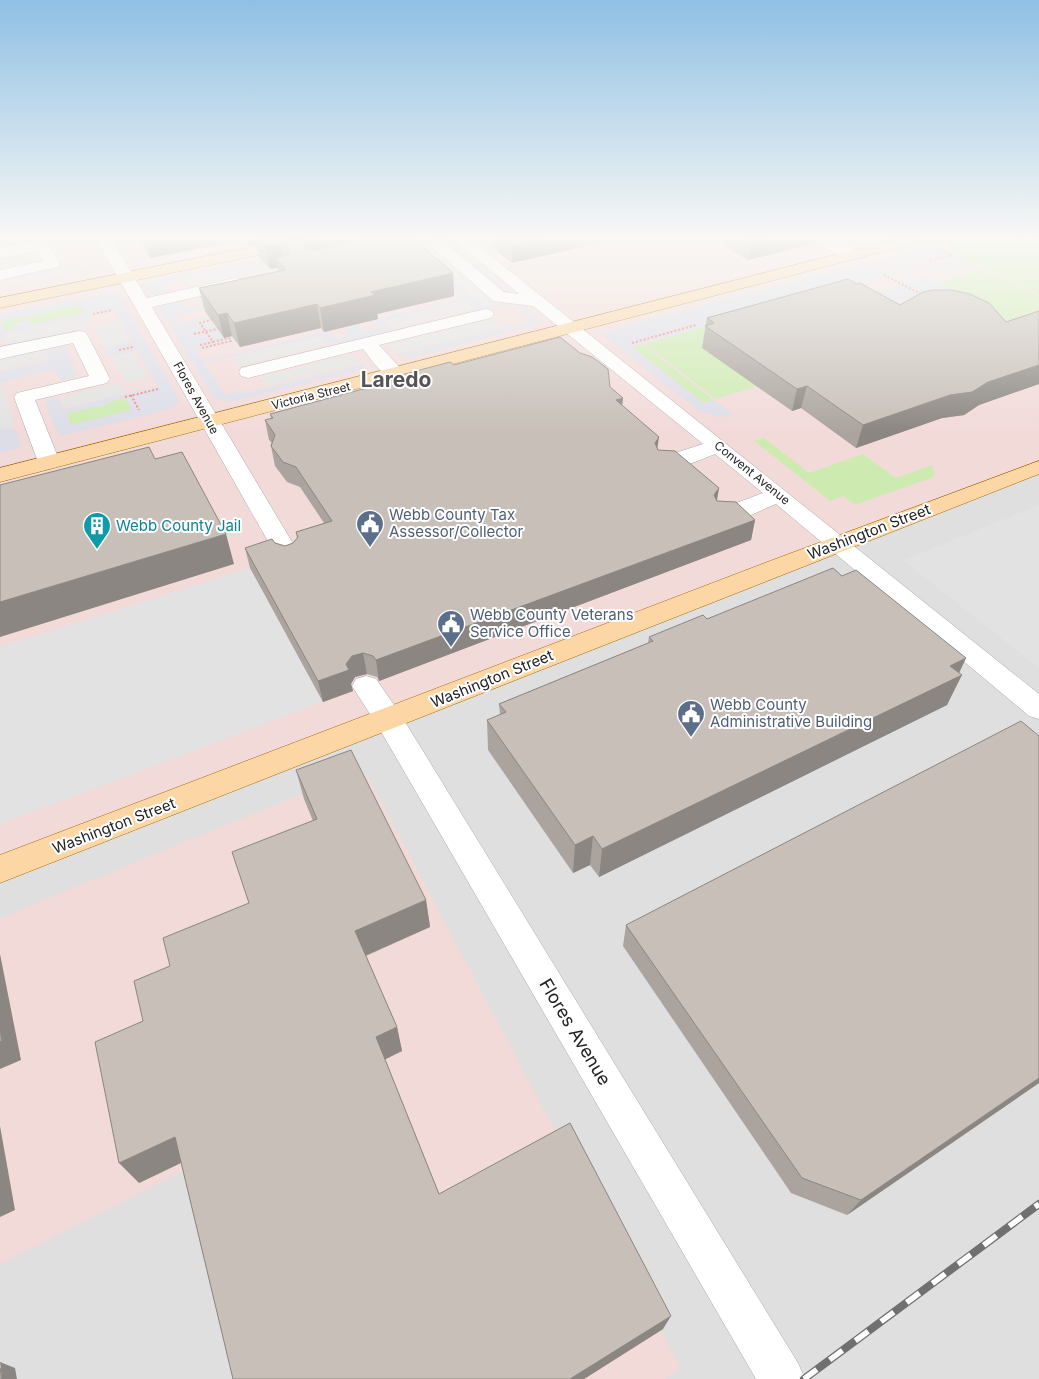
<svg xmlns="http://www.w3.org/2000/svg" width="1039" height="1379" font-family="Inter,sans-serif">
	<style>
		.residential { fill: #e0dfdf }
		.commercial { fill: #f2dad9 }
		.grass { fill: #cdebb0 }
		.parking { fill: #e2e2e2 }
		.plaza { fill: #dddde8; fill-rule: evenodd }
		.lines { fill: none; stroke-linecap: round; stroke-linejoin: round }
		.minor-casing { stroke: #a9a9a9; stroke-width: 1 }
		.major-casing { stroke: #a06b00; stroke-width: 1 }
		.path { stroke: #fa8072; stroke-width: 2; stroke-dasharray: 2 2; stroke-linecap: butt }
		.minor { fill: #fff; fill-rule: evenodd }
		.major { fill: #fcd6a4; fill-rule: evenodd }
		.rail-casing { stroke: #707070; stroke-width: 8 }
		.rail { stroke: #fff; stroke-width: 5.5; stroke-dasharray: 16; stroke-linecap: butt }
		.wall { fill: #aba49e }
		.shaded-wall { fill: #8b8681 }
		.building { fill: #c7bfb8; stroke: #8b8681 }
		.labels { text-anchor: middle; stroke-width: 4; stroke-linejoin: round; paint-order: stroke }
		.far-street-label { font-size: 12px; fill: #222; stroke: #fff }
		.service-label { font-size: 15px; fill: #4e5e75; stroke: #fff; text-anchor: start }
		.culture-label { font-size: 15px; fill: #0d838f; stroke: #fff; text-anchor: start }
		.street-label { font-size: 15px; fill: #222; stroke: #fff }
		.near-street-label { font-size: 18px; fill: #222; stroke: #fff }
		.far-town-label { font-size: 21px; font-weight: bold; fill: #555; stroke: #fff }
	</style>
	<rect width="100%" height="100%" fill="#f2efe9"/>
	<rect class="residential" x="0" y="240" width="1039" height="1139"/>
	<g class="commercial">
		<polygon points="0,240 1039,240 1039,467 0,869"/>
		<polygon points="357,771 363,773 368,777 385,809 681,1368 665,1379 235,1379 193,1166 0,1264 0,918"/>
	</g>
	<g class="grass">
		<polygon points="978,240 1039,240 1039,294 944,249"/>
		<polygon points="984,269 1039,296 1039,330 982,348 998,313 938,283"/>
		<polygon points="829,292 702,347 757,386 716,399 644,344"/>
		<polygon points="80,305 84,313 32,325 13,324 15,329 4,331 1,321"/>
		<polygon points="642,344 714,400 703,403 632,347"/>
		<polygon points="125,398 132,410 71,425 66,413 109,404 109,402"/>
		<polygon points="764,438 809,473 863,454 896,478 932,465 935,474 933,477 855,505 843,496 830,501 754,441"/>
	</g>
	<g class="parking">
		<polygon points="426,245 494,303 491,307 480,306 483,302 473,300 476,296 466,294 468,291 460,289 463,285 454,284 457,280 448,278 419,252"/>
		<polygon points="25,254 34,258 12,262 21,267 0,271 0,258"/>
		<polygon points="270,262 276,269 190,287 185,280"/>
		<polygon points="82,263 78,272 0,287 0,279"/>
		<polygon points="465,302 473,309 393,329 386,321"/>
		<polygon points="87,317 92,326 8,344 5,335"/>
		<polygon points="491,319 500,327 398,353 390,345"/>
		<polygon points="117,321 129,342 106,348 94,326"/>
		<polygon points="321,336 328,344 238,366 232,358"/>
		<polygon points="46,350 50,359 0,370 0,360"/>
		<polygon points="134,351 148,377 125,382 111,357"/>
		<polygon points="351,355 358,363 266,386 261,377"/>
		<polygon points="1,382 15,427 0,430 0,383"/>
		<polygon points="120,383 126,394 76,406 74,404 63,406 59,398"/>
		<polygon points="1039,505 1039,668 903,560"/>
		<polygon points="250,568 323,702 0,824 0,647"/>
	</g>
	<g class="plaza">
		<path d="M349,240L418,247L424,240H431L419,252L449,278L458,279L454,283L464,285L460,289L469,290L466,294L476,296L473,300L483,301L480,306L491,307L501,302L521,304L541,321L535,325L413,357L394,355L531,321L523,314L526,313L519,307L501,305L495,311L474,309L465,301L385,321L390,328L387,331L344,342L329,343L322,336L204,363L225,395L244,390L246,393L366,363L365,366L359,370L236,401H224L214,398L159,307L179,301L185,309L288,286L279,270L270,262L163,284L168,293L164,294H151L146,286L150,282L159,279ZM420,261L462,299L372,320L380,328L366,331L359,323L342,328L349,335L336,339L329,331L203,361L197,351L236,342L217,315L178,323L174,316Z"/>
		<polygon points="951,240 978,240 944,249 974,264 942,273 928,266 632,347 703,403 714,400 734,415 719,417 699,411 605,337 604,332 610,330"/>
		<polygon points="450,242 509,292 509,293 505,293 446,243"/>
		<polygon points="925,278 930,279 998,313 975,321 916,314 878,293"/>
		<path d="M109,293L118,295L178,397L179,403L174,407L164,411L62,436L56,430L46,406L48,400L55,398L60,400L64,409L157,386L137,351L112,356L104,353L107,348L132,341L115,311L5,334L7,339L0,340V315ZM80,305L84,314L55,318L56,320L32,325L30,320L13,324L15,329L4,331L1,322ZM125,398L131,410L71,425L67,413L110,404L109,402Z"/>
		<polygon points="61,346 66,349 77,373 74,378 60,380 54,370 0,383 0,372 50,360 48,350"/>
		<polygon points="8,428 16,430 21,444 15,449 0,453 0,430"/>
	</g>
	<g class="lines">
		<defs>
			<g id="minor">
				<polygon points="43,240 48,242 60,264 58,267 0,280 0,270 43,261 38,251 0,258 0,248"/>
				<path d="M96,240H112L147,298L235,278L241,279L243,283L241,287L152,307L301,557L297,562L289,565L281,562L277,557C216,451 158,345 96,240Z"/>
				<path d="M449,240L446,244L504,292L519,294L454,240H471L1039,694V719L1029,716L776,504C758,511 734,526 715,521L712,516L715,511L763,493L715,454C698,460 675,473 657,469L654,464L657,459L703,444L533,306L493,301L429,244L432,240Z"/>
				<path d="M816,240H835L858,252L860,255L858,258C845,262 830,249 819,243Z"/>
				<path d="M485,309L491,310L494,314L491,318L379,345L402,370L404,374L402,378C384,382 373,361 363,349L248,378L241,376L239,372L241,368Z"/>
				<polygon points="79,331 85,332 88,336 110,379 107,383 35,400 60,462 57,467 49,468 41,467 38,462 14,397 17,393 89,376 73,343 0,359 0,347"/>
				<polygon points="366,676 376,679 399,712 798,1363 805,1379 756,1379 379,728 352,686 356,679"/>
			</g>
			<g id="major">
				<polygon points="286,240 316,240 313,243 308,245 0,308 0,298"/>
				<polygon points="893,240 919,240 916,243 0,482 0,468"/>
				<polygon points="1039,461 1039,474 0,883 0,855 770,561"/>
			</g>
		</defs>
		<use href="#minor" class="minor-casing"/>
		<use href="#major" class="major-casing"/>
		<g class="path">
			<polyline points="930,261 951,255 937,249"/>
			<polyline points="884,275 923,295"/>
			<polyline points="93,314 112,310"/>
			<polyline points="194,334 217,329"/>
			<polyline points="632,343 696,325"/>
			<polyline points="200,345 213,342"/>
			<polyline points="202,348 231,341 229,338 213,342 200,323 214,319"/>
			<polyline points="119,350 133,347"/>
			<polyline points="131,395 139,410"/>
			<polyline points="125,397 158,389"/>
		</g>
		<use href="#minor" class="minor"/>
		<use href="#major" class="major"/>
		<defs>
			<polyline id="rail" points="804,1379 1039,1204"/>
		</defs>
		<use href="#rail" class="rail-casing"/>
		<use href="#rail" class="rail"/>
	</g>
	<g class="wall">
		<polygon points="138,240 242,240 150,258"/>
		<polygon points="244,240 415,240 453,273 454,296 377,314 378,319 324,332 321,328 240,347 232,336 224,338 205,311 199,288 278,271 278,268 270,269 259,257 257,244 249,246"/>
		<polygon points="483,240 612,240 512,263"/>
		<polygon points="713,240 816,240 816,243 748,260"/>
		<polygon points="857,284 900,305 1006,322 1039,311 1039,384 979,405 964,415 942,418 856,448 801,408 792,411 702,348 707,318"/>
		<polygon points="454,365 610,387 622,406 658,450 719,488 717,501 755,520 751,540 379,681 377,677 367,674 355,677 351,684 353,691 323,702 250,568 245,548 275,543 285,546 293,543 297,538 296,532 324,523 300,487 287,482 275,466 271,446 272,443 269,440 265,420 271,418 270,414 390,382 390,378"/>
		<polygon points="842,576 966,658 959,673 947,705 599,877 590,865 573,873 488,750 487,720 500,715 499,704 648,643 649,637 707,619"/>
		<polygon points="296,770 426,900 430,927 366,956 397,1027 402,1051 385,1059 439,1194 663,1329 584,1379 233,1379 181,1163 139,1183 143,1021 170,966 249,903 313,821 304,799"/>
		<polygon points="626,925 1039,1083 847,1215 791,1193 623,946"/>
	</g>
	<g class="shaded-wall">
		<polygon points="145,240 242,240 150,258"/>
		<polygon points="248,240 256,240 257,244 249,246"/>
		<polygon points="306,240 390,240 311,261 304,243"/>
		<polygon points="541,240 612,240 512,263 512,246"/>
		<polygon points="766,240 816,240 816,243 748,260 750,244"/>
		<polygon points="281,244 285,266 276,258 278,268 270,269 266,247"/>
		<polygon points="453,273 454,296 377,314 378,319 324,332 320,308 371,292"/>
		<polygon points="317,304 321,328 240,347 234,323"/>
		<polygon points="227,313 232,336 224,338 218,315"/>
		<polygon points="1039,365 1039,384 979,405 964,415 942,418 856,448 863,425"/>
		<polygon points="807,386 801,408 792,411 797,389"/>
		<polygon points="623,398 621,418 616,400"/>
		<polygon points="659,437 656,457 655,443"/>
		<polygon points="719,488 715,509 714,495"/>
		<polygon points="755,520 751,540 379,681 376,660"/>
		<polygon points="226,534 234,564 0,637 0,602"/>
		<polygon points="363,653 367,674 355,677 351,684 353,691 323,702 318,681 352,656"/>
		<polygon points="966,658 957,677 962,675 947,705 599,877 602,849 950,666"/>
		<polygon points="593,836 590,865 573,873 575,845"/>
		<polygon points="426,900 430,927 362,957 355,931"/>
		<polygon points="0,954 21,1060 0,1069"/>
		<polygon points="397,1027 402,1051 382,1061 376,1037"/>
		<polygon points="1039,1078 1039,1083 847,1215 861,1200"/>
		<polygon points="0,1126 15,1210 0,1217"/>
		<polygon points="175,1137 191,1158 139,1183 119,1163"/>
		<polygon points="671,1316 663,1329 584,1379 570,1379"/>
		<polygon points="0,1362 15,1368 17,1379 2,1379"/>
	</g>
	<g class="building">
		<polygon points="260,240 306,240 304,243 306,248 314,250 360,240 415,240 453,273 371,292 375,295 320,308 317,304 234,323 227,313 218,315 199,288 286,270 276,258 289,254 291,249 289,246 281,244 266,247"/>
		<polygon points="503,240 541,240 512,246"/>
		<polygon points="744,240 766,240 750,244"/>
		<polygon points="848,279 857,284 860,283 900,305 923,292 932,290 952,290 970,294 989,303 1006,322 1039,311 1039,365 988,382 972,392 950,395 863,425 807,386 797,389 705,326 714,323 707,318"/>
		<polygon points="560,337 580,353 592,357 608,369 610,387 623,398 616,400 659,437 655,443 658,450 675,451 719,488 714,495 717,501 736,502 755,520 376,660 373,656 363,653 352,656 346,664 349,670 318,681 245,548 272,539 275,543 285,546 293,543 298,537 296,532 332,521 296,467 283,462 271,446 275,435 265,420 273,418 270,414 393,381 390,378 450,362 454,365"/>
		<polygon points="149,447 155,459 182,452 226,534 0,602 0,485"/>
		<polygon points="833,568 842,576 856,570 966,658 950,666 962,675 602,849 593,836 575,845 487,720 506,712 499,704 653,641 649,637 703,615 707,619"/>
		<polygon points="1021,721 1039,736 1039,1078 861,1200 802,1178 626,925"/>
		<polygon points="351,750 426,900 355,931 397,1027 376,1037 439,1194 570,1123 671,1316 570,1379 233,1379 175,1137 119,1163 95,1042 143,1021 134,981 170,966 163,938 249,903 232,852 317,819 296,770"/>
		<polygon points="0,1028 2,1041 0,1042"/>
		<polygon points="0,1368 2,1379 0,1379"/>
	</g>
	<linearGradient id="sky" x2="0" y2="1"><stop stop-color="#8fc0e4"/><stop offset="0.55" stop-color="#f9f8f5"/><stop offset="1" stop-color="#f9f8f5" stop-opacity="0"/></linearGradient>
	<rect width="1039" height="433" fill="url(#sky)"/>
	<defs>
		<symbol id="civic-pin" viewBox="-11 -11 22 30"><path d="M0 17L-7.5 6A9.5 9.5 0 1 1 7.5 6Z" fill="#5c6f8a" stroke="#fff"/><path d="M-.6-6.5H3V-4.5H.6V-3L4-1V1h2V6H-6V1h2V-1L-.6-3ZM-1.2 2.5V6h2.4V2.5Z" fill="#fff"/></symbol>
		<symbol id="building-pin" viewBox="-11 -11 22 30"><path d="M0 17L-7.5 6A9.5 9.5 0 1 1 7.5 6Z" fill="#0f9aa8" stroke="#fff"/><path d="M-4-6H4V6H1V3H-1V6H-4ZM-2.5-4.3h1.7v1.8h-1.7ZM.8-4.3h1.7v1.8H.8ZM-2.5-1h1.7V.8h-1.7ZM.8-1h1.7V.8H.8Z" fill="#fff"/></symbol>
	</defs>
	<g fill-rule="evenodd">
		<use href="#civic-pin" x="354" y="508" width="32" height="43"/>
		<use href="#building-pin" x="81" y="510" width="32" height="43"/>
		<use href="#civic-pin" x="435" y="608" width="32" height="43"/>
		<use href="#civic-pin" x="675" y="698" width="32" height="43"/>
	</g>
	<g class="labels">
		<g class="far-street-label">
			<text transform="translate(311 396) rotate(-14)" y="4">Victoria Street</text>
			<text transform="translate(196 398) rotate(61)" y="4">Flores Avenue</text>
			<text transform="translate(752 473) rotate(39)" y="4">Convent Avenue</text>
		</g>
		<g class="service-label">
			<text x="389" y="520">Webb County Tax<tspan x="389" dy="17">Assessor/Collector</tspan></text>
			<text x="470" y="620">Webb County Veterans<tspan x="470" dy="17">Service Office</tspan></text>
			<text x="710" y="710">Webb County<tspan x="710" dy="17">Administrative Building</tspan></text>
		</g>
		<g class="culture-label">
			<text x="116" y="531">Webb County Jail</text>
		</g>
		<g class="street-label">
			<text transform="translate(869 532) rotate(-21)" y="5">Washington Street</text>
			<text transform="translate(492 679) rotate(-22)" y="5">Washington Street</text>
			<text transform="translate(114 826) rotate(-21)" y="5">Washington Street</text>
		</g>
		<g class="near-street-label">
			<text transform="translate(575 1032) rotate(59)" y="6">Flores Avenue</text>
		</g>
		<g class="far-town-label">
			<text x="396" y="387">Laredo</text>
		</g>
	</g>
</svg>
